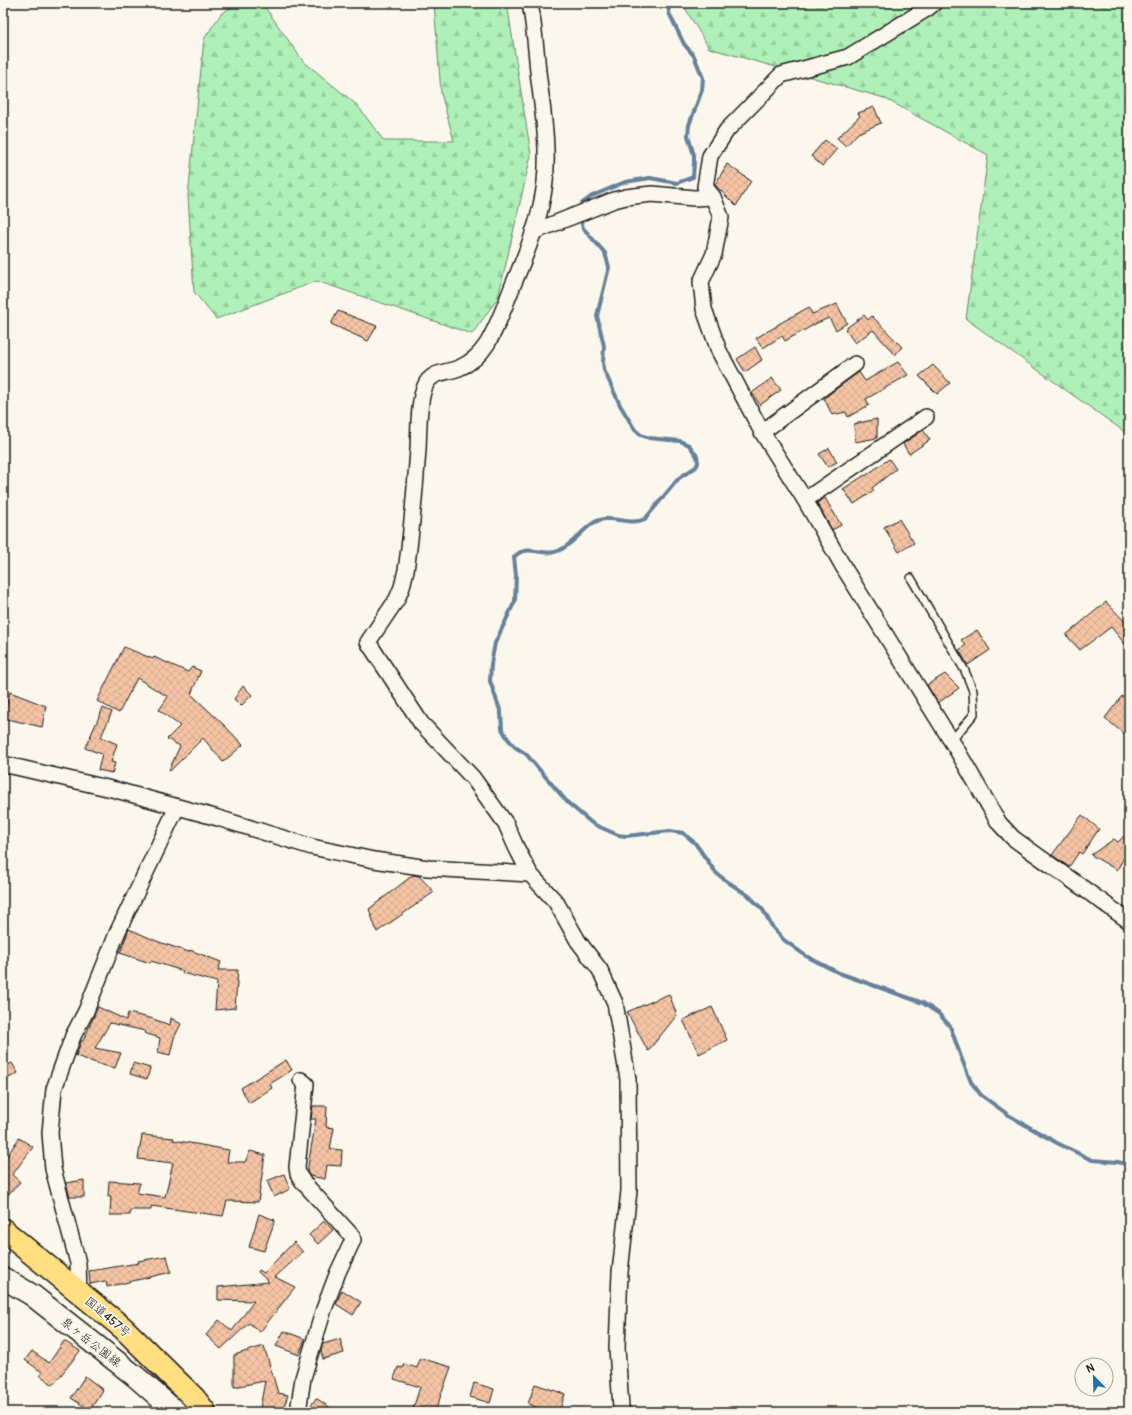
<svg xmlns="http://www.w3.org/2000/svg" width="1132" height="1415" font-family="Pangolin,'Klee One',sans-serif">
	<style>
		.forest { fill: url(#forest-firs); stroke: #66866a }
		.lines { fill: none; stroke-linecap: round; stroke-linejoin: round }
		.stream { stroke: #65819b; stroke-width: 4 }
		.building { fill: url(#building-cross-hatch); stroke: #1c1c1c }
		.service-casing { stroke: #1c1c1c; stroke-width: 10 }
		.minor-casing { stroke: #1c1c1c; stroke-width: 18 }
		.secondary-casing { stroke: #1c1c1c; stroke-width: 24 }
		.trunk-casing { stroke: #1c1c1c; stroke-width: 25 }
		.service { stroke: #fbf7ec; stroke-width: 7 }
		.minor { stroke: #fbf7ec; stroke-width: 15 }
		.secondary { stroke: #fbf7ec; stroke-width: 21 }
		.trunk { stroke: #ffdf80; stroke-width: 22 }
		.labels { text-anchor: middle; stroke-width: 3.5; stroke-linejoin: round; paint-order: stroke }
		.street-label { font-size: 12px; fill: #1c1c1c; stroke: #fbf7ec }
	</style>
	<defs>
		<pattern id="forest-firs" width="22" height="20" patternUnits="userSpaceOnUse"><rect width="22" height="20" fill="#aff0b8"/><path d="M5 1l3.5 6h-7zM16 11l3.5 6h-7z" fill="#96cd9e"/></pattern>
		<pattern id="building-cross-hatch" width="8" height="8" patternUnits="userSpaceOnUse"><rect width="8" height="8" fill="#f5c4a4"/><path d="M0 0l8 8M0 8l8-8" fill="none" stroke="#d1a88d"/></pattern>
	</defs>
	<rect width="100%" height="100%" fill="#fbf7ec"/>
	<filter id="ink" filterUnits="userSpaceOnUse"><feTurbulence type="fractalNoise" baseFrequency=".025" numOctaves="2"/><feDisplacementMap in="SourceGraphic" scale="8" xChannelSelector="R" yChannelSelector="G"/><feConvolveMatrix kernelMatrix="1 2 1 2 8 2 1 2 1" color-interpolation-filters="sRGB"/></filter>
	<g filter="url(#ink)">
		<g class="forest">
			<polygon points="238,3 262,3 303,61 357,105 384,141 454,141 441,93 434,3 507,3 531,155 498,298 472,334 317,281 216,319 194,292 188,196 204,39 221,14"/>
			<polygon points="682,3 1129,3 1129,435 966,319 988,155 884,98 709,48"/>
		</g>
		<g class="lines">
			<g class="stream">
				<polyline points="579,209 581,204 592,196 625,182 650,178 677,183 693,177 694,162 694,155 688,136 689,125 702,90 703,78 694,56 684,44 669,13 668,3"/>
				<path d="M580,217L583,228L605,253L609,267L597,316L604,346L603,362L604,370L620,405L635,430L641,435L649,438L680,441L689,445L697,456L698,463L696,467L679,478L645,519C632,525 619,518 605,519C587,520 576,544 558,551C542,557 527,543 514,557L516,575L515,601L495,643L491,664L490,681L501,713L502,729L508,739L515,747L526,754L568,803L593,824L618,835L626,836L670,831L683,833L695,843L716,873L728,882L749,896L763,910L773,928L784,940L806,956L839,973L923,1003L938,1013L950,1026L961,1057L971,1082L981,1095L1010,1116L1057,1143L1092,1160L1118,1162L1129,1165"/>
			</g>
		</g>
		<g class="building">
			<polygon points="874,107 881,123 858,133 846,146 837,138 860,116 858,113"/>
			<polygon points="825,140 837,149 822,166 811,156"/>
			<polygon points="727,164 751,181 736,206 715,185"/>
			<polygon points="837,304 847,323 836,330 829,318 817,323 785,341 782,336 763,348 756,338 777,326 777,325 809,307 812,314"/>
			<polygon points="338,311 377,326 368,341 331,324"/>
			<polygon points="864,315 868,320 872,316 902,347 895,355 873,330 855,343 845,329"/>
			<polygon points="755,347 762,360 745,372 737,359"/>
			<polygon points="898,362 908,375 866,399 869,405 848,417 846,412 832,415 824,398 859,372 865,381"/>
			<polygon points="933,365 950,383 937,394 919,376"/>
			<polygon points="772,378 781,390 760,405 752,393"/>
			<polygon points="877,419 877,438 855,442 854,424"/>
			<polygon points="923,430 930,440 909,454 903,444"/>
			<polygon points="829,448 837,462 828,467 819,454"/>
			<polygon points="889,459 896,469 872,488 874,491 854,504 843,489 865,475 865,476"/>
			<polygon points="825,498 841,525 832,530 817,503"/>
			<polygon points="899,519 914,543 899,552 884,527"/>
			<polygon points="1106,602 1129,626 1129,649 1111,627 1080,650 1066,635"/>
			<polygon points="977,630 990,650 968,665 959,650 966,645 961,640"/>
			<polygon points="124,647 153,659 154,657 188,672 192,667 201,671 191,694 225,726 243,745 223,762 203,738 170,771 169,770 180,746 167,739 180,726 159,710 168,697 137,678 119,713 97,701"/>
			<polygon points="945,674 959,688 938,703 927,685"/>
			<polygon points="243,686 252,695 241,706 234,699"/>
			<polygon points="10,692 46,706 42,727 3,718"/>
			<polygon points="1122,696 1129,701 1129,726 1124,734 1105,718"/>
			<polygon points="103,708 112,712 101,737 117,744 111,762 115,763 112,773 98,770 102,754 85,748"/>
			<polygon points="1082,815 1099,829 1082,854 1079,852 1069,867 1052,855"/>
			<polygon points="1129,831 1129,849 1117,870 1091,855 1114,839 1118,842"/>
			<polygon points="413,875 419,876 434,892 377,932 369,909"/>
			<polygon points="129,929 159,942 189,952 190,950 221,962 218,970 238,970 235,1008 215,1010 217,982 182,973 183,971 151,961 150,963 120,953"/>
			<polygon points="669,994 677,1015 648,1051 627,1012"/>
			<polygon points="98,1007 126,1020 128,1013 150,1018 170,1025 171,1018 181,1024 174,1038 170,1055 158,1052 160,1038 144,1033 145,1031 110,1023 95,1048 121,1053 115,1068 102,1065 76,1056 81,1041 83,1041"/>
			<polygon points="712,1007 727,1040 699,1054 683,1020"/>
			<polygon points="286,1060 292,1070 270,1084 272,1088 249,1103 241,1088"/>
			<polygon points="12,1063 18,1073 3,1081 3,1067"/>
			<polygon points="133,1063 150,1068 147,1079 130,1074"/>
			<polygon points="313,1106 327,1106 326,1127 334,1128 330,1149 342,1150 341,1166 327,1165 325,1179 310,1176 307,1172 316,1119 311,1119"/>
			<polygon points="142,1135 174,1138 173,1140 229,1150 227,1162 245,1162 250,1151 265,1155 258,1202 227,1201 223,1216 151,1206 151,1210 130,1210 130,1215 110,1215 111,1196 108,1196 109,1181 140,1183 137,1193 165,1197 173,1163 138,1159"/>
			<polygon points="19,1138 33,1147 12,1175 20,1182 3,1200 3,1162"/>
			<polygon points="284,1174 290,1189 274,1197 267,1181"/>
			<polygon points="84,1180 84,1197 70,1197 66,1183"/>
			<polygon points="259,1214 275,1220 264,1251 249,1247"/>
			<polygon points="324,1221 333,1230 318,1244 309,1235"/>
			<polygon points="294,1242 303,1252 275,1277 295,1287 260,1332 249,1323 221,1349 206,1335 219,1320 232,1331 254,1301 218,1300 218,1287 269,1282 258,1272 259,1270 264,1273"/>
			<polygon points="167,1256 171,1272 107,1287 106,1281 90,1284 89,1271 139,1263 138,1261"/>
			<polygon points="342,1290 361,1302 353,1315 336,1304"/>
			<polygon points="284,1331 305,1339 299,1355 276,1346"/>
			<polygon points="340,1339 344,1353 323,1359 321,1351 323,1344"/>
			<polygon points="64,1341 80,1351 53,1385 40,1375 42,1372 25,1360 32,1351 49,1363"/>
			<polygon points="264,1346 278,1393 288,1395 282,1412 273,1412 260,1408 265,1381 234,1387 234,1355"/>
			<polygon points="420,1358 451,1367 435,1412 412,1412 420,1387 394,1379 398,1367 403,1368 404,1364 417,1368"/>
			<polygon points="85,1376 103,1390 90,1410 71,1398"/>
			<polygon points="474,1383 494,1389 490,1403 470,1397"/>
			<polygon points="535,1384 565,1394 559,1412 550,1412 528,1404"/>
			<polygon points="316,1398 336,1412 307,1412"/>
		</g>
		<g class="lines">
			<defs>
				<polyline id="service" points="911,578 965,671 973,691 974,714 952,740"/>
				<g id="minor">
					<path d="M530,3C534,25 536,48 538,71C542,107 549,145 545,182C541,218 527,252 513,285C505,305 498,326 487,344C480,355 471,363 459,368C447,373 431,371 425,386C418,402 419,432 418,450C415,490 412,531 406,570L402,587L397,599L368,642L421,723L473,778L506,824L516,847L530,874L556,902L578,941L600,970L615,1003L628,1079L629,1191L620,1272L617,1348L621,1408L623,1412"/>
					<polyline points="934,3 928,8 848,57 781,75 727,130 710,156 705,187 713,197 721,217 714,254 701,282 704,309 719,351 762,432 805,500 844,568 957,750 999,823 1013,838 1129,921"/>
					<polyline points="533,232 614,200 626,197 652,194 694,198 713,197"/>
					<polyline points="762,432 855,364"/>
					<polyline points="805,500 926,417"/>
					<polyline points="3,764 116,790 218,818 312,847 374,860 428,868 530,874"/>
					<polyline points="79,1293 78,1263 53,1169 50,1133 54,1089 73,1036 86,1011 118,931 177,807"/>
					<polyline points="298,1412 303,1378 324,1309 338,1272 353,1240 352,1236 303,1182 298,1174 297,1167 306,1084 301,1080"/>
				</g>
				<polyline id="secondary" points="3,1278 32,1295 135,1376 176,1412"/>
				<polyline id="trunk" points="3,1230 123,1328 194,1398 205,1412"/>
			</defs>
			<use href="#service" class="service-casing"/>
			<use href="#minor" class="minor-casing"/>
			<use href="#secondary" class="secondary-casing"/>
			<use href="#trunk" class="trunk-casing"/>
			<use href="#service" class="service"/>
			<use href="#minor" class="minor"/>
			<use href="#secondary" class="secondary"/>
			<use href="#trunk" class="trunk"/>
		</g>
	</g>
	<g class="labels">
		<g class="street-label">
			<text transform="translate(108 1317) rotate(40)" y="4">国道457号</text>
			<text transform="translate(91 1342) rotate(38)" y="4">泉ヶ岳公園線</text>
		</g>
	</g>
	<rect width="1132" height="1415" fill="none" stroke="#fbf7ec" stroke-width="16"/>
	<rect x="8" y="8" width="1116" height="1399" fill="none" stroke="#1c1c1c" stroke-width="1.5" filter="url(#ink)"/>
	<g transform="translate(1094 1377) rotate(337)"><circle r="19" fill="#fbf7ec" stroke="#a29f99"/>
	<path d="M0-3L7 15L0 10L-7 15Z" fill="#1f6fb2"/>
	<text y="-6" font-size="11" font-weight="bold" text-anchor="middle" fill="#1c1c1c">N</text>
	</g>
</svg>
